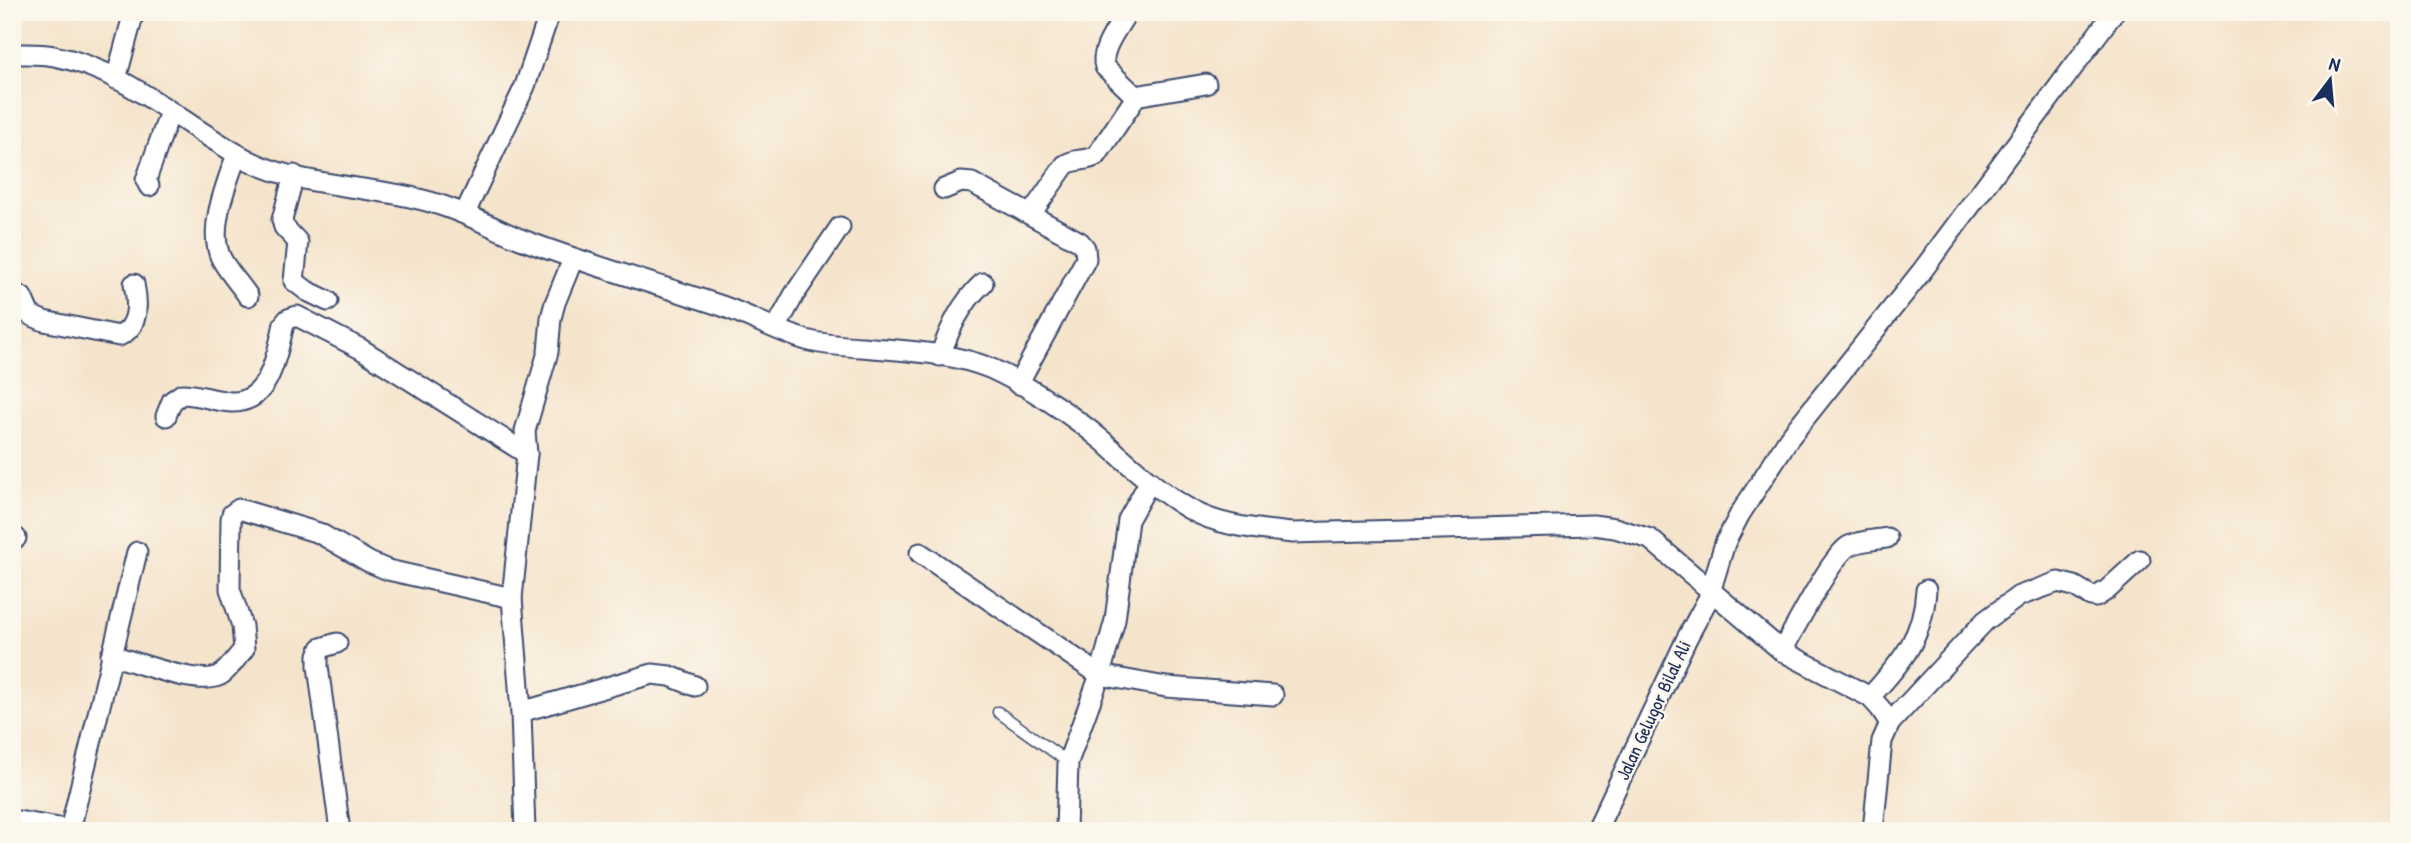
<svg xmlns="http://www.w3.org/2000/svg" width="2411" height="843" font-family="'Patrick Hand',sans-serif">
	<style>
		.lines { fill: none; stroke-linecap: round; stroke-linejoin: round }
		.lane-casing { stroke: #3c4a6e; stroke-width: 13 }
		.street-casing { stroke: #3c4a6e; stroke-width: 23 }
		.lane { stroke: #fff; stroke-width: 10 }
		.street { stroke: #fff; stroke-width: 19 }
		.labels { text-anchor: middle; stroke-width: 5; stroke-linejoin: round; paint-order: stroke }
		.street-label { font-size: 19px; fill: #1b2f5e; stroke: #fbf7ec }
	</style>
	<rect width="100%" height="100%" fill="#fbf7ec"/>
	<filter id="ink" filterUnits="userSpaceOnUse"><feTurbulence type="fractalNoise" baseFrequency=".0143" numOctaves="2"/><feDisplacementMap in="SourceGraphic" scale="14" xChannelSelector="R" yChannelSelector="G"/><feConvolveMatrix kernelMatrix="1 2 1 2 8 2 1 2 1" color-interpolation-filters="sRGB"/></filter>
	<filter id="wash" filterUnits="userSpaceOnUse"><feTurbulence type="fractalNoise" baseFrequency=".00686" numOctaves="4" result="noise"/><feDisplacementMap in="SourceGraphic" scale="28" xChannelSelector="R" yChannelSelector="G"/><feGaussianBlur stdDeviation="1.57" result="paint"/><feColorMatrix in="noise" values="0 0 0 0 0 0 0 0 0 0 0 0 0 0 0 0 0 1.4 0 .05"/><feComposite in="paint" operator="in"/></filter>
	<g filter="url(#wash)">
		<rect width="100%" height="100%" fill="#f5e4cc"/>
	</g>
	<g filter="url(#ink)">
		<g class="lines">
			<defs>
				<polyline id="lane" points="998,712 1068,762"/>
				<g id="street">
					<path d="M12,54C26,54 40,53 54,56C128,70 185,128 250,161C306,189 380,185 440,205C469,214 495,229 523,240C589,265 656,284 722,306C750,316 777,331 806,340C824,345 843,346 861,347C905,351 951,352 992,369C1029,386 1072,415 1103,441C1130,465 1159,492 1191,510C1221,527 1259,529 1292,533L1593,525L1615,528L1650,539L1782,651L1870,697L1880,708L1890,723"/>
					<polyline points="116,79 134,12"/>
					<polyline points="1135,96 1206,84"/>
					<path d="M237,154C227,183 206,231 222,260C229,273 240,284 248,296"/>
					<polyline points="294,175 282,220 284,227 298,242 294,281 307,291 328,301"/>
					<polyline points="149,186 146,180 170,112"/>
					<polyline points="944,189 961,182 972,183 1080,242 1085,248 1086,259 1018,384"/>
					<polyline points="465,213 525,86 550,12"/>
					<path d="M1031,214L1065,165C1075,158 1087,162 1097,155L1132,103L1135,96L1105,67C1099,50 1119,27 1127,12"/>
					<path d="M12,292L22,297L30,315L44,321L119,336C140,327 138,303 134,284"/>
					<polyline points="776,328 794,295 840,227"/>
					<path d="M940,356C950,328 961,303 983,283"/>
					<path d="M166,416L172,401L182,394C199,394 214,401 231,402C270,404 277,353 284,324L288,319L297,316L361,349L527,454"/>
					<polyline points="12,537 16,538"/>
					<polyline points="920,553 1100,675 1166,687 1273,695"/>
					<polyline points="337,643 321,648 318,655 318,666 340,831"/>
					<path d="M1782,651C1794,630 1832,555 1849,546C1860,540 1875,540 1887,538"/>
					<path d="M111,655C134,661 203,689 222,674C230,668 237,657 244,649L242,626L230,589L231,519L232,514L239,509L319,533L369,562L388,570L512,598"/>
					<path d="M1870,697C1901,662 1923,639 1926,590"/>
					<polyline points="521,712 512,598 527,454 525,431 548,352 551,318 555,303 573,259"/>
					<polyline points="12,820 77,831"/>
					<polyline points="70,830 137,552"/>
					<polyline points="525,831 521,712 652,674 670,676 695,686"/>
					<polyline points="1066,831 1068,762 1100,675 1115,620 1128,520 1150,481"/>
					<polyline points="1596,831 1687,638 1708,599 1725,543 1740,514 1789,438 1922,271 2114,12"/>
					<polyline points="1873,831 1882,741 1890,723 1985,621 2019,596 2058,582 2074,586 2091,596 2096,597 2107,590 2140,560"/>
				</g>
			</defs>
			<use href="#lane" class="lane-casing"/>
			<use href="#street" class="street-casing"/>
			<use href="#lane" class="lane"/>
			<use href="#street" class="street"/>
		</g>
	</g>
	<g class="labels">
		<g class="street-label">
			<text transform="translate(1653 710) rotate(-65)" y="7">Jalan Gelugor Bilal Ali</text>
		</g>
	</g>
	<rect width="2411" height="843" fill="none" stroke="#fbf7ec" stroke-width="42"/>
	<g transform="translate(2330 80) rotate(16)" stroke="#fbf7ec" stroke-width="5" paint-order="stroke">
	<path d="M0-5L12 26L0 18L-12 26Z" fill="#1b2f5e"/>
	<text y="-10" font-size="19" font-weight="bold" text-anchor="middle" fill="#1b2f5e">N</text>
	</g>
</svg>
